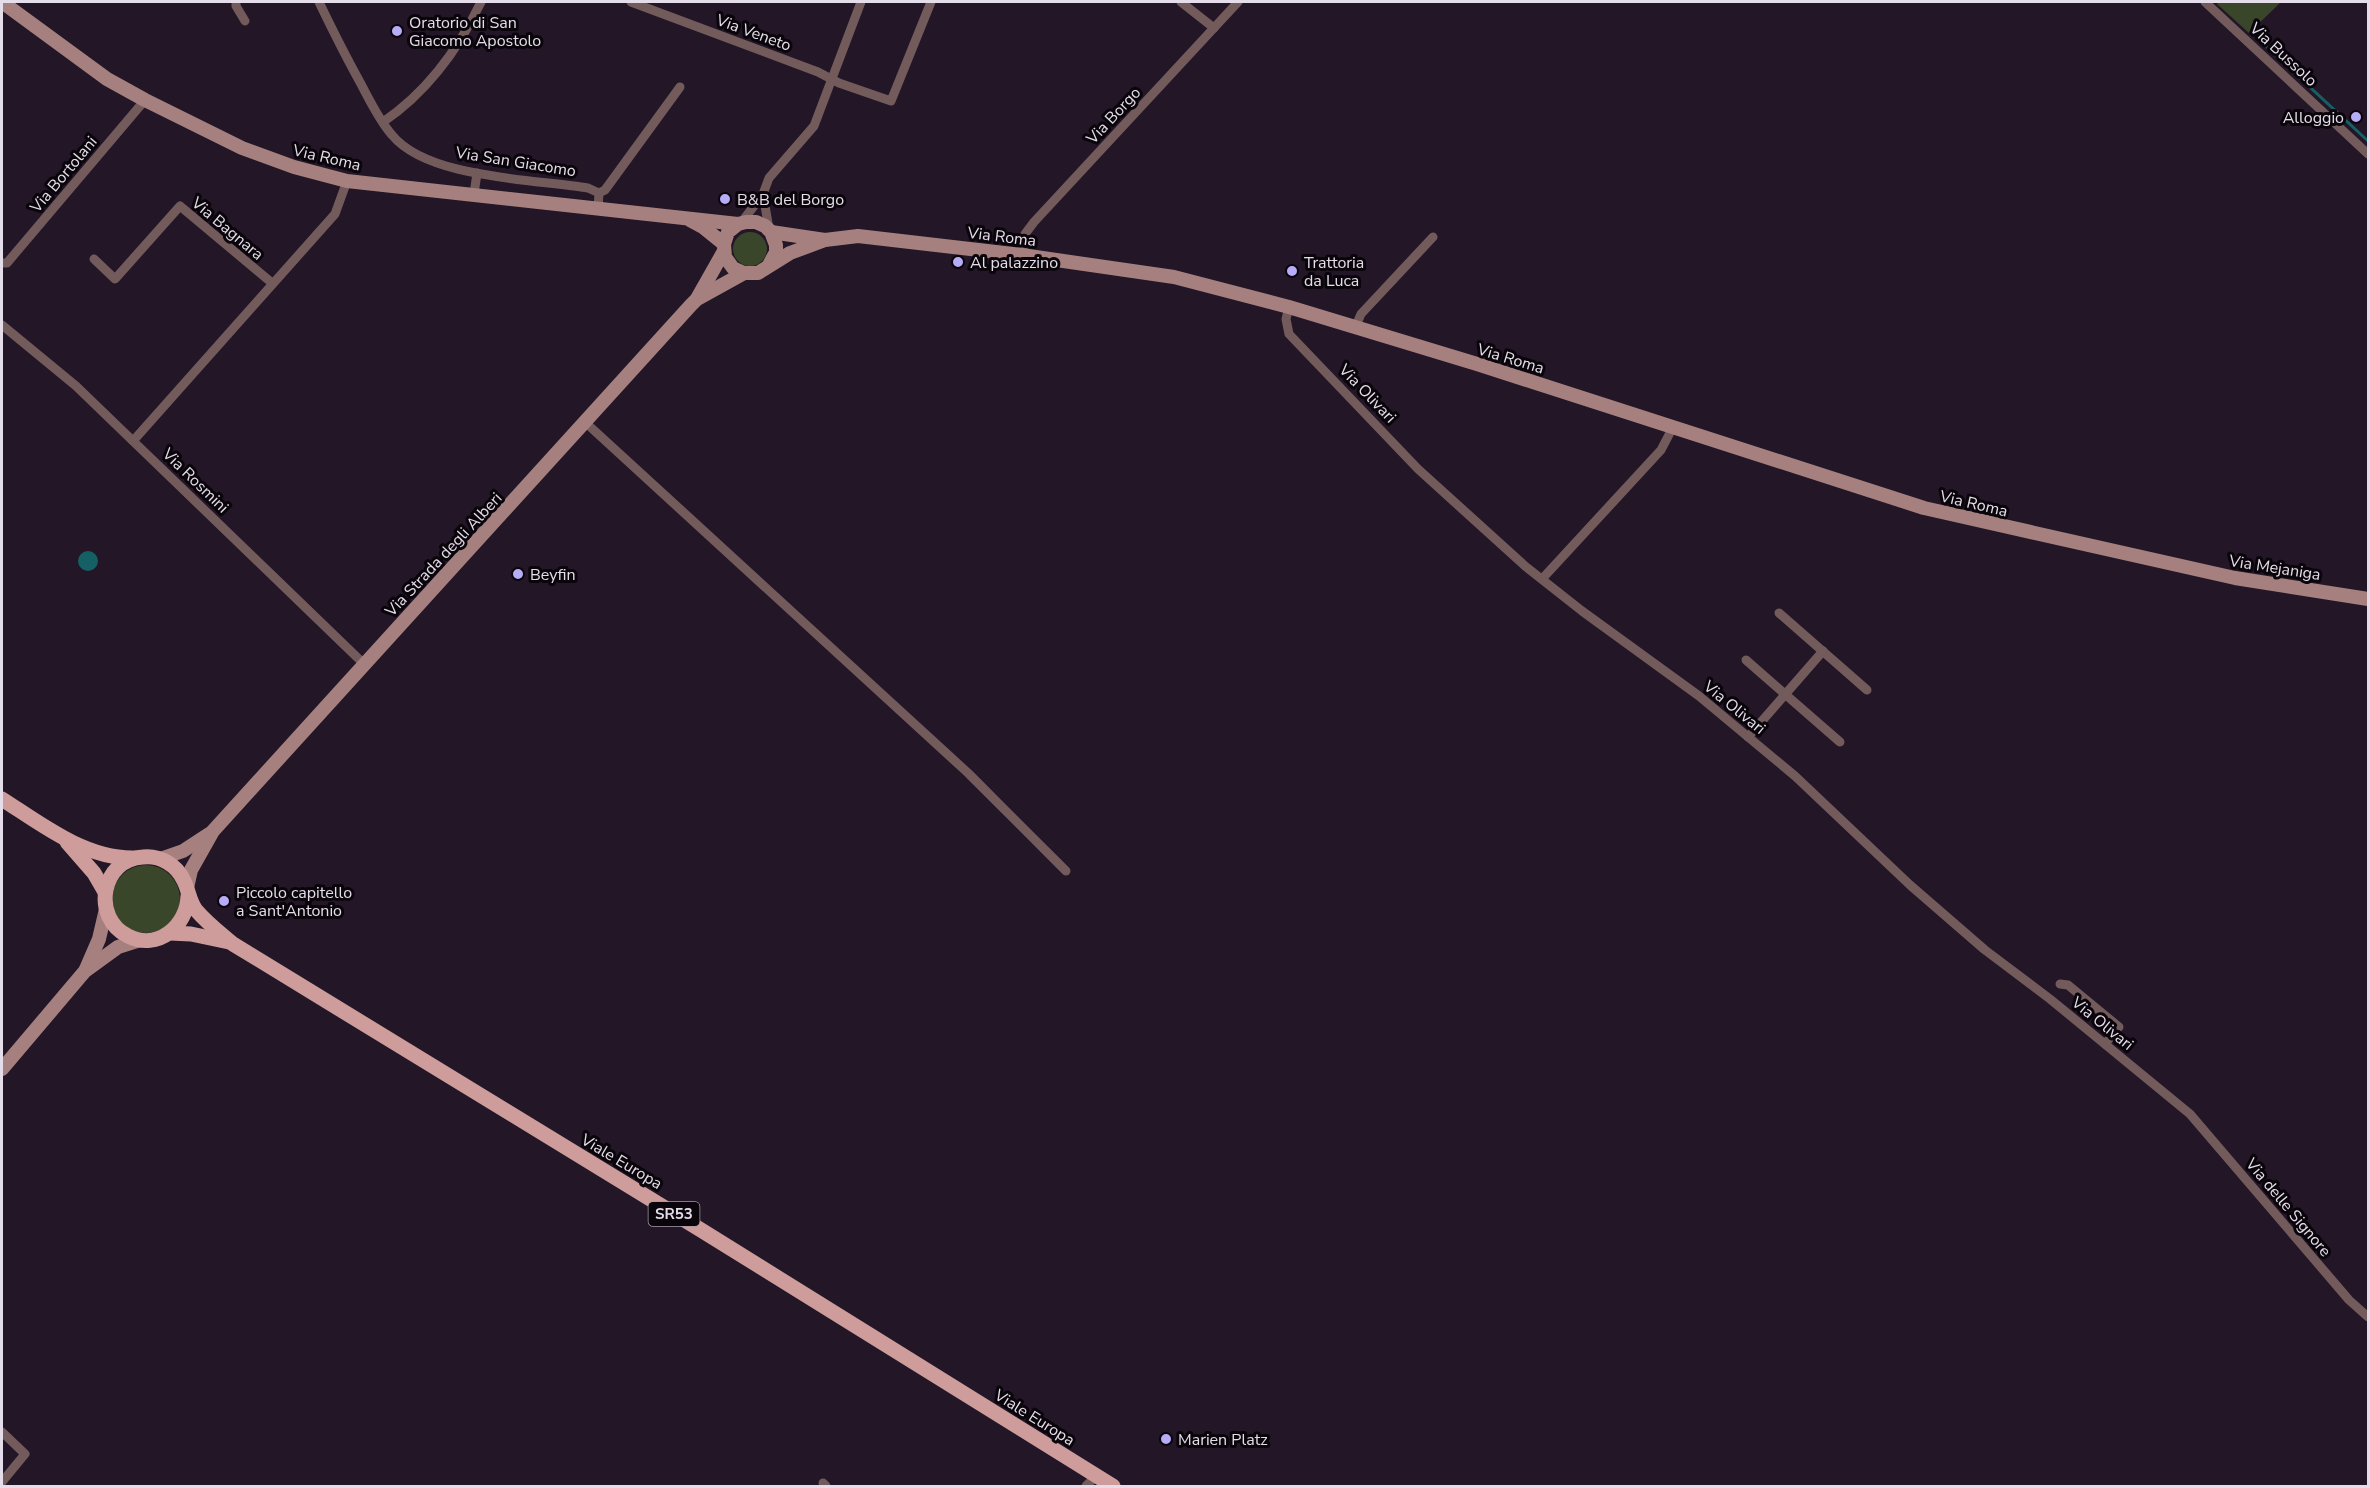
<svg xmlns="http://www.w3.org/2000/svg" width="2370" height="1488" font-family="'Nunito Sans',sans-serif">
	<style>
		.green { fill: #3a462a }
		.water { fill: #156065 }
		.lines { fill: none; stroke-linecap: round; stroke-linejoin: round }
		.stream { stroke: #156065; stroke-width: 3 }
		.minor { stroke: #735b5b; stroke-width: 9 }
		.secondary { stroke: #a6807f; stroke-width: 14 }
		.primary { stroke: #cd9c9b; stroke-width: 15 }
		.poi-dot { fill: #b6acf8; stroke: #09050b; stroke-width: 2 }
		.labels { text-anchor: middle; stroke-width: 6; stroke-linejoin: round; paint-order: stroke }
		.shield { fill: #09050b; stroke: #a39ca6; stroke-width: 1.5 }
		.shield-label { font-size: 15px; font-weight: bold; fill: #e5dde9 }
		.poi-label { font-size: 16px; fill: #e5dde9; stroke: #09050b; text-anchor: start }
		.street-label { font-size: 16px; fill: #e5dde9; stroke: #09050b }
	</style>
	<rect width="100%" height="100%" fill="#221627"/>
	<g class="green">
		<polygon points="2219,2 2281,2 2249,33 2217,4"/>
		<circle cx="750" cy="249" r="17"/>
		<circle cx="146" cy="899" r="34"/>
	</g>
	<circle class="water" cx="88" cy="561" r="10"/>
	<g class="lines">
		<polyline class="stream" points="2258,39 2368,141"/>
		<g class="minor">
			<polyline points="236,2 236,6 245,21"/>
			<path d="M319,2C332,29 346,57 361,84C370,101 379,120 392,135C428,179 535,179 588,188L599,193L598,209"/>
			<polyline points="631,2 818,72 839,83 891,101 931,2"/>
			<polyline points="1181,2 1214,28"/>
			<polyline points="2205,2 2368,154"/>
			<path d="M383,122C427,92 459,48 481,2"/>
			<polyline points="599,193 605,190 680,87"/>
			<polyline points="474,194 477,173"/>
			<polyline points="763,194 769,229"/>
			<polyline points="741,223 763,194 769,178 814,126 861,2"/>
			<polyline points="1022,255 1025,234 1034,222 1238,2"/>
			<polyline points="94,259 115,279 180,206 272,283"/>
			<polyline points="2,263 7,263 145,100"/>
			<polyline points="1289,307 1286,319 1289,334 1418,469 1525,566 1582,611 1699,696 1795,776 1910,885 1985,950 2050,999 2190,1114 2349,1300 2368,1317"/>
			<polyline points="2,325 76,386 364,664"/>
			<polyline points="1355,328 1361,314 1433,237"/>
			<polyline points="586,423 968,773 1066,871"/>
			<polyline points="133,441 335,214 347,181"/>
			<polyline points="1542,579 1661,450 1673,427"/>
			<polyline points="1779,613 1867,690"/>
			<polyline points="1746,660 1840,742"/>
			<polyline points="1748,737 1823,651"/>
			<polyline points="2060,984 2068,985 2119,1027 2105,1044"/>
			<polyline points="2,1432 25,1454 2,1482"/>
			<polyline points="823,1483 826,1486"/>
			<polyline points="1086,1486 1096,1476"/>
		</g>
		<g class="secondary">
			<polyline points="2,2 107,79 145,100 242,148 294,167 347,181 738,224"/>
			<polyline points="690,220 703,227 724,244"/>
			<polyline points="771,232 825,240"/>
			<polyline points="769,265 776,252 776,245 771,232 765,226 756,222 746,222 738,224 728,232 724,244 725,257 733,268 744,273 758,273 790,253 825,240 858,236 1022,255 1174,277 1289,307 1477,364 1924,508 2235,578 2368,599"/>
			<polyline points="698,297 724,251"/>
			<polyline points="160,859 183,851 209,834"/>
			<polyline points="187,888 191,870 213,831 691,305 697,299 744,273"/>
			<polyline points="86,969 99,939 106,909"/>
			<polyline points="2,1069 85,971 118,947 140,940"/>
		</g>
		<g class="primary">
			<path d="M2,799C41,824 84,858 132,858"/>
			<polyline points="67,842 94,873 105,892"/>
			<path d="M188,896C187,926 158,951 128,936C91,918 101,859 143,857C160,855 177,865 184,881C189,891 189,901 196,910C207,923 220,933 233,944L701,1230L1113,1486"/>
			<polyline points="170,933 191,934 229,942"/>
		</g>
	</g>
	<g class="poi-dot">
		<circle cx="397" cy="31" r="6"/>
		<circle cx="2356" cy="117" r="6"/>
		<circle cx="725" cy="199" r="6"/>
		<circle cx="958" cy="262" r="6"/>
		<circle cx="1292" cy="271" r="6"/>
		<circle cx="518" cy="574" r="6"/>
		<circle cx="224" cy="901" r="6"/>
		<circle cx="1166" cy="1439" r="6"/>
	</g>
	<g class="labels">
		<rect class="shield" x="648.5" y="1202" width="51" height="24" rx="4.5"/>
		<g class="shield-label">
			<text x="674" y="1219">SR53</text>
		</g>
		<g class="poi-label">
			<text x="409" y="28">Oratorio di San<tspan x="409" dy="18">Giacomo Apostolo</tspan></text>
			<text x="2344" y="123" text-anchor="end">Alloggio</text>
			<text x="737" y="205">B&amp;B del Borgo</text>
			<text x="970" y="268">Al palazzino</text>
			<text x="1304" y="268">Trattoria<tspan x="1304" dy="18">da Luca</tspan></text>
			<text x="530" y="580">Beyfin</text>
			<text x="236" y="898">Piccolo capitello<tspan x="236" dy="18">a Sant'Antonio</tspan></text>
			<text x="1178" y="1445">Marien Platz</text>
		</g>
		<g class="street-label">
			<text transform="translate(754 32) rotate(20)" y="6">Via Veneto</text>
			<text transform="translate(2284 54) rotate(43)" y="6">Via Bussolo</text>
			<text transform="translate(1113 115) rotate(-47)" y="6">Via Borgo</text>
			<text transform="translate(327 157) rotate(13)" y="6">Via Roma</text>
			<text transform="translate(516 161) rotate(9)" y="6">Via San Giacomo</text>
			<text transform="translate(63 174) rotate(-50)" y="6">Via Bortolani</text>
			<text transform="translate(228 228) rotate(40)" y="6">Via Bagnara</text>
			<text transform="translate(1002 236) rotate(7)" y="6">Via Roma</text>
			<text transform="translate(1511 358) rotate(17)" y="6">Via Roma</text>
			<text transform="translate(1368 393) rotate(46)" y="6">Via Olivari</text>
			<text transform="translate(196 480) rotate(44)" y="6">Via Rosmini</text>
			<text transform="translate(1974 503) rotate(13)" y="6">Via Roma</text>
			<text transform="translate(443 554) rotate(-47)" y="6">Via Strada degli Alberi</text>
			<text transform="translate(2275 567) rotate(9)" y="6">Via Mejaniga</text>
			<text transform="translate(1735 707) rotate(39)" y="6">Via Olivari</text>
			<text transform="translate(2103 1023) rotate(39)" y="6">Via Olivari</text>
			<text transform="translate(622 1161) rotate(31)" y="6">Viale Europa</text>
			<text transform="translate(2289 1207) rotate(50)" y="6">Via delle Signore</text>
			<text transform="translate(1035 1417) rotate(32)" y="6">Viale Europa</text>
		</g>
	</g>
	<rect width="2370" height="1488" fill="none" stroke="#e5dde9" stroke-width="6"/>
</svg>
